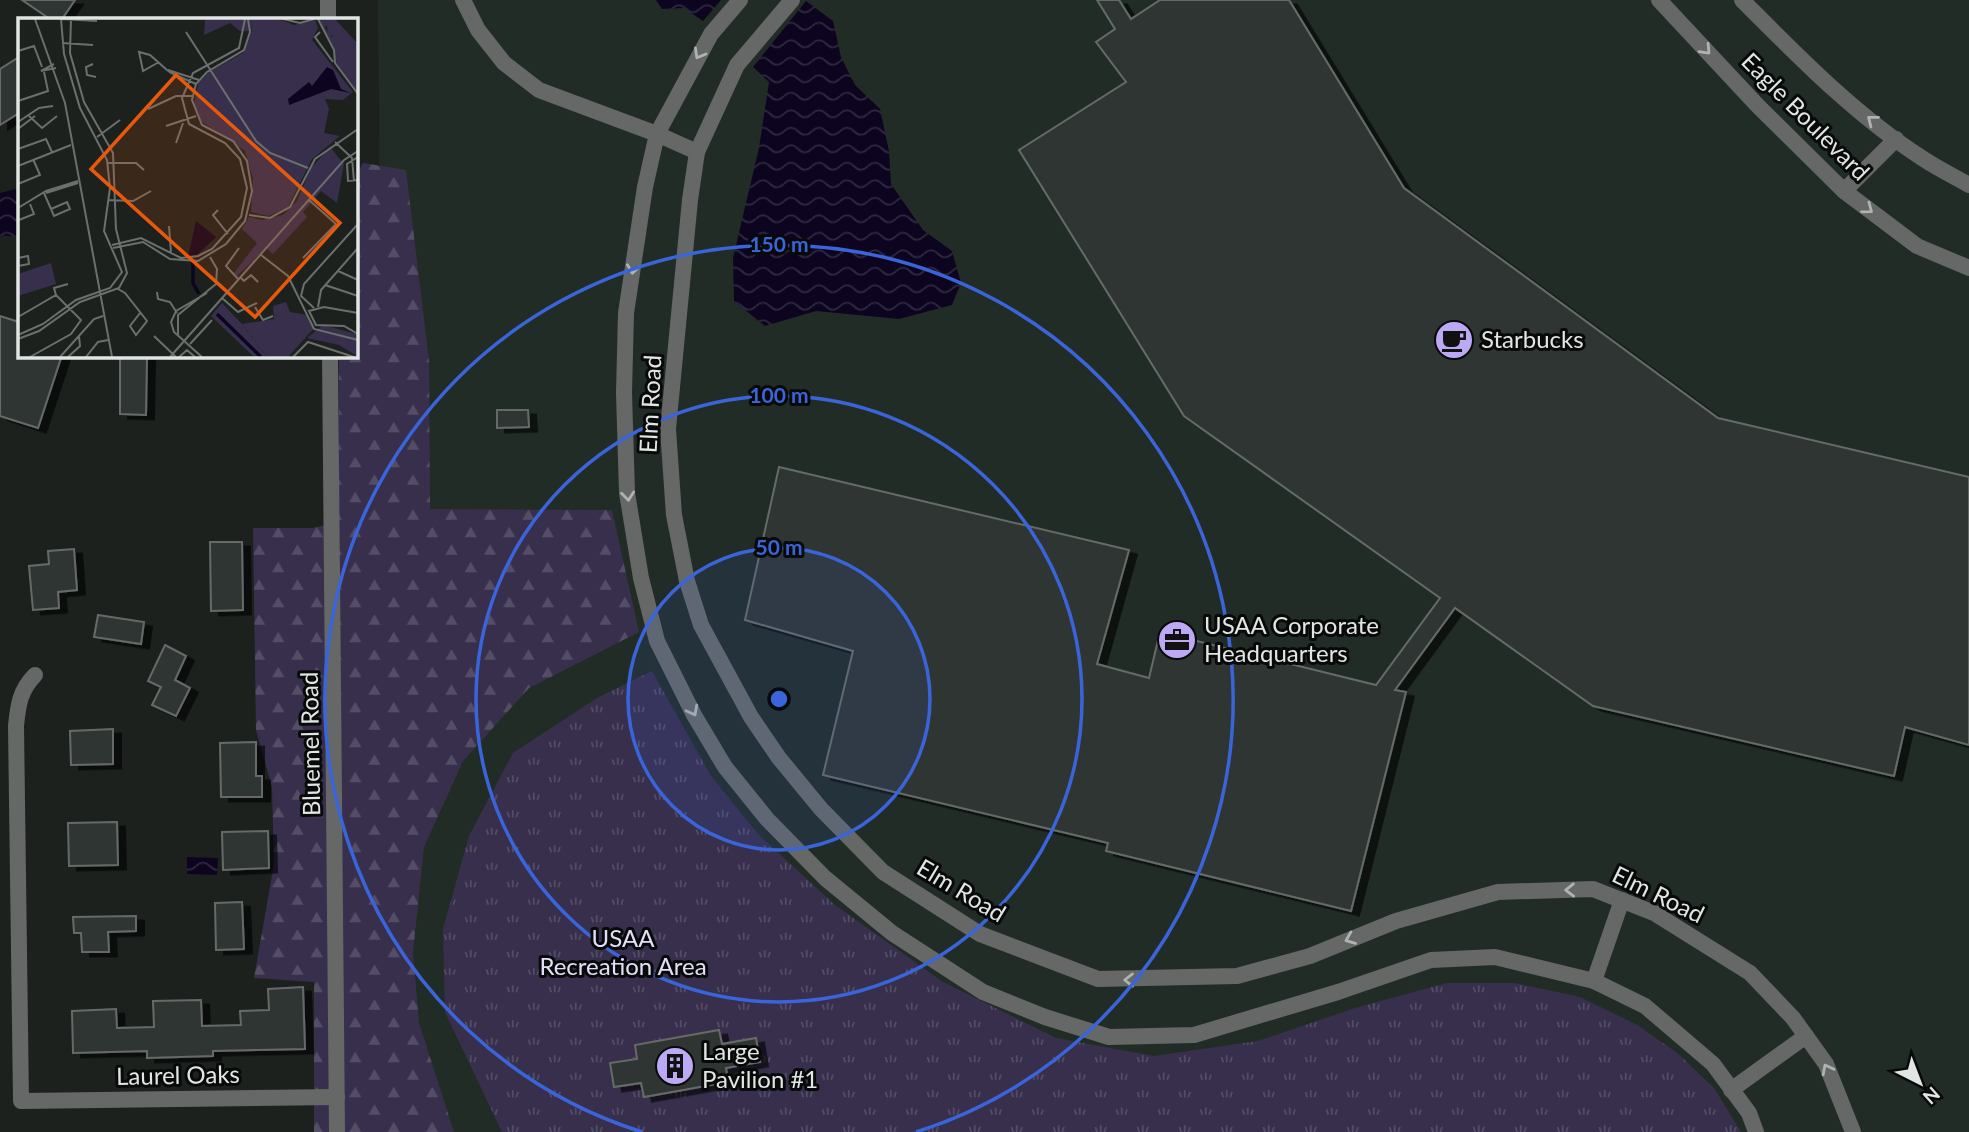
<svg xmlns="http://www.w3.org/2000/svg" width="1969" height="1132" font-family="Lato,sans-serif">
	<style>
		.built { fill: #222c26 }
		.forest { fill: url(#forest-firs) }
		.park { fill: url(#park-tufts) }
		.water { fill: url(#water-waves) }
		.building { fill: #2f3532; stroke: #656b68; stroke-width: 2; filter: url(#shadow) }
		.lines { fill: none; stroke-linecap: round; stroke-linejoin: round }
		.street { stroke: #656866; stroke-width: 16 }
		.oneway { stroke: #afb3b1 }
		.ring { fill: none; stroke: #3a65da; stroke-width: 3.5 }
		.labels { text-anchor: middle; stroke-width: 6; stroke-linejoin: round; paint-order: stroke }
		.street-label { font-size: 24px; fill: #e1e5e3; stroke: #080a09 }
		.poi-label { font-size: 24px; fill: #e1e5e3; stroke: #080a09; text-anchor: start }
		.park-label { font-size: 24px; fill: #e3def8; stroke: #080a09 }
		.inset-river { fill: none; stroke: #0d0420; stroke-width: 3.5 }
		.inset-road { fill: none; stroke: #6b6f6d; stroke-width: 2 }
		.view { fill: #e8590c; fill-opacity: 0.15; stroke: #e8590c; stroke-width: 3.5 }
		.inset-edge { fill: none; stroke: #e1e5e3; stroke-width: 3.5 }
		.centre { fill: #3a65da; stroke: #080a09; stroke-width: 3.5 }
		.ring-label { font-size: 21px; text-anchor: middle; font-weight: bold; fill: #3a65da; stroke: #080a09; stroke-width: 6; stroke-linejoin: round; paint-order: stroke }
	</style>
	<defs>
		<pattern id="forest-firs" width="22" height="20" patternUnits="userSpaceOnUse" patternTransform="scale(1.75)"><rect width="22" height="20" fill="#372f4c"/><path d="M5 1l3.5 6h-7zM16 11l3.5 6h-7z" fill="#544d66"/></pattern>
		<pattern id="park-tufts" width="24" height="20" patternUnits="userSpaceOnUse" patternTransform="scale(1.75)"><rect width="24" height="20" fill="#372f4c"/><path d="M3 7l-1-3M5 7V3M7 7l1-3M15 17l-1-3M17 17v-4M19 17l1-3" fill="none" stroke="#544d66"/></pattern>
		<pattern id="water-waves" width="16" height="10" patternUnits="userSpaceOnUse" patternTransform="scale(1.75)"><rect width="16" height="10" fill="#0d0420"/><path d="M0 5q4-4 8 0t8 0" fill="none" stroke="#302840"/></pattern>
		<filter id="shadow"><feDropShadow dx="8" dy="4.5" stdDeviation="0" flood-color="#0009"/></filter>
	</defs>
	<rect width="100%" height="100%" fill="#1c211e"/>
	<polygon class="built" points="378,0 1969,0 1969,1132 389,1132"/>
	<polygon class="forest" points="363,163 406,170 429,361 430,509 612,510 639,632 529,688 463,761 424,847 413,952 419,1023 454,1132 314,1132 314,982 254,978 274,864 272,787 256,730 253,528 313,528 339,522 339,355 355,355 355,178"/>
	<polygon class="park" points="652,671 711,776 758,834 835,905 943,982 1056,1038 1154,1056 1258,1041 1355,1008 1447,983 1514,983 1580,997 1637,1025 1676,1052 1714,1088 1741,1132 502,1132 445,1012 443,929 469,836 513,753 597,698"/>
	<g class="water">
		<polygon points="656,0 721,0 703,21 684,8 662,9"/>
		<polygon points="806,1 833,21 841,57 855,85 880,109 889,151 891,184 923,230 952,251 961,283 952,305 899,319 816,311 765,326 734,301 733,258 759,148 769,82 753,67"/>
		<polygon points="19,188 19,237 0,235 0,193"/>
		<polygon points="187,857 218,858 217,875 187,874"/>
	</g>
	<g class="building">
		<polygon points="22,0 75,0 62,19 50,19"/>
		<polygon points="1097,0 1119,0 1131,19 1160,0 1289,0 1404,188 1718,418 1969,477 1969,745 1905,727 1894,776 1593,706 1455,608 1395,690 1406,692 1351,911 1106,851 1108,843 823,775 853,651 745,620 779,467 1129,550 1097,664 1149,678 1160,632 1376,685 1440,598 1184,416 1019,150 1126,82 1096,42 1115,29"/>
		<polygon points="19,57 19,113 0,125 0,69"/>
		<polygon points="0,316 19,322 19,355 62,355 38,428 0,416"/>
		<polygon points="120,356 147,356 146,415 120,414"/>
		<polygon points="497,410 528,410 529,427 497,428"/>
		<polygon points="210,542 242,542 243,610 211,611"/>
		<polygon points="74,549 77,590 58,592 59,608 33,610 29,566 49,564 48,551"/>
		<polygon points="98,615 144,622 141,644 94,637"/>
		<polygon points="165,645 186,656 175,680 190,688 176,716 152,705 161,687 148,681"/>
		<polygon points="113,729 113,764 71,765 70,731"/>
		<polygon points="256,742 256,776 262,776 262,797 221,797 220,743"/>
		<polygon points="117,822 118,865 69,866 68,823"/>
		<polygon points="268,831 269,868 223,870 222,832"/>
		<polygon points="242,902 244,949 216,950 215,903"/>
		<polygon points="136,916 136,931 108,932 109,952 82,952 81,933 74,933 73,917"/>
		<polygon points="303,987 305,1049 213,1051 213,1056 147,1058 147,1051 73,1053 72,1011 116,1009 117,1028 154,1027 153,1001 201,1000 202,1026 241,1025 240,1011 269,1010 268,989"/>
		<polygon points="719,1030 722,1044 756,1038 760,1062 726,1068 728,1082 644,1097 641,1083 614,1087 610,1063 637,1059 635,1045"/>
	</g>
	<g class="lines">
		<g class="street">
			<polyline points="463,0 478,30 504,63 539,90 657,134 697,152"/>
			<polyline points="740,0 711,34 657,134 645,187 626,313 624,393 627,493 641,578 657,641 694,715 725,767 767,819 825,878 892,933 983,992 1045,1017 1109,1037 1194,1035 1338,992 1431,960 1495,957 1594,981 1645,1006 1713,1064 1749,1113 1756,1132"/>
			<polyline points="792,0 737,65 697,152 690,200 668,429 674,515 687,581 701,625 751,717 779,758 821,809 883,872 980,934 1098,979 1237,976 1310,956 1396,921 1498,892 1593,889 1654,913 1750,973 1793,1018 1826,1064 1853,1132"/>
			<polyline points="1659,0 1757,105 1844,191 1917,246 1969,268"/>
			<path d="M1742,0C1798,56 1855,115 1922,158C1937,168 1953,176 1969,185"/>
			<polyline points="328,19 328,0"/>
			<polyline points="1844,191 1896,139"/>
			<polyline points="330,355 337,1132"/>
			<path d="M35,675C20,690 18,705 16,726L21,1101L337,1097"/>
			<polyline points="1594,981 1622,900"/>
			<polyline points="1731,1090 1806,1036"/>
		</g>
	</g>
	<defs><path id="oneway-chevron" d="M-2-3.5L2.5 0L-2 3.5" fill="none" stroke-width="1.6" stroke-linecap="round" stroke-linejoin="round" transform="scale(1.75)"/></defs>
	<g class="oneway">
		<use href="#oneway-chevron" transform="translate(1706 50) rotate(47)"/>
		<use href="#oneway-chevron" transform="translate(699 54) rotate(120)"/>
		<use href="#oneway-chevron" transform="translate(1872 120) rotate(-142)"/>
		<use href="#oneway-chevron" transform="translate(1868 209) rotate(37)"/>
		<use href="#oneway-chevron" transform="translate(633 269) rotate(98)"/>
		<use href="#oneway-chevron" transform="translate(628 496) rotate(84)"/>
		<use href="#oneway-chevron" transform="translate(693 711) rotate(62)"/>
		<use href="#oneway-chevron" transform="translate(1570 890) rotate(179)"/>
		<use href="#oneway-chevron" transform="translate(1350 939) rotate(158)"/>
		<use href="#oneway-chevron" transform="translate(1129 980) rotate(180)"/>
		<use href="#oneway-chevron" transform="translate(1827 1069) rotate(-117)"/>
	</g>
	<circle cx="779" cy="699" r="151" fill="#3a65da" fill-opacity=".12"/>
	<g class="ring">
		<circle cx="779" cy="699" r="151"/>
		<circle cx="779" cy="699" r="303"/>
		<path d="M642 1132A454 454 0 1 1 916 1132"/>
	</g>
	<defs>
		<symbol id="cafe-disc" viewBox="-11 -11 22 22"><circle r="9.5" fill="#bca9f5" stroke="#080a09"/><path d="M-5.5-4.5H6V0H3Q3 3.5 0 3.5H-2.5Q-5.5 3.5-5.5 0ZM3-3.2v2h1.7v-2ZM-6 4.5H4V6H-6Z" fill="#111"/></symbol>
		<symbol id="office-disc" viewBox="-11 -11 22 22"><circle r="9.5" fill="#bca9f5" stroke="#080a09"/><path d="M-6-3h4V-5.5h4V-3h4V5H-6ZM-1-4.5V-3h2v-1.5ZM-6 0V1H6V0Z" fill="#111"/></symbol>
		<symbol id="building-disc" viewBox="-11 -11 22 22"><circle r="9.5" fill="#bca9f5" stroke="#080a09"/><path d="M-4-6H4V6H1V3H-1V6H-4ZM-2.5-4.3h1.7v1.8h-1.7ZM.8-4.3h1.7v1.8H.8ZM-2.5-1h1.7V.8h-1.7ZM.8-1h1.7V.8H.8Z" fill="#111"/></symbol>
	</defs>
	<g fill-rule="evenodd">
		<use href="#cafe-disc" x="1432" y="318" width="44" height="44"/>
		<use href="#office-disc" x="1155" y="618" width="44" height="44"/>
		<use href="#building-disc" x="653" y="1044" width="44" height="44"/>
	</g>
	<g class="labels">
		<g class="street-label">
			<text transform="translate(1805 117) rotate(45)" y="8">Eagle Boulevard</text>
			<text transform="translate(651 404) rotate(-87)" y="8">Elm Road</text>
			<text transform="translate(311 744) rotate(-91)" y="8">Bluemel Road</text>
			<text transform="translate(961 891) rotate(31)" y="8">Elm Road</text>
			<text transform="translate(1658 895) rotate(26)" y="8">Elm Road</text>
			<text transform="translate(178 1076) rotate(-1)" y="8">Laurel Oaks</text>
		</g>
		<g class="poi-label">
			<text x="1481" y="348">Starbucks</text>
			<text x="1204" y="634">USAA Corporate<tspan x="1204" dy="28">Headquarters</tspan></text>
			<text x="702" y="1060">Large<tspan x="702" dy="28">Pavilion #1</tspan></text>
		</g>
		<g class="park-label">
			<text x="623" y="947">USAA<tspan x="623" dy="28">Recreation Area</tspan></text>
		</g>
	</g>
	<g transform="translate(18 18)">
		<rect width="340" height="340" fill="#1c211e"/>
		<path d="M308,1H317L339,25V74L318,45L320,34L337,27L310,16ZM33,245L38,266L0,278V256ZM204,285L224,306L249,339H236L193,298ZM305,307L338,316L339,338L321,327L289,320Z" fill="#372f4c"/>
		<path d="M187,1H232L234,13H222L212,5L186,17ZM301,1L311,3L307,10L314,19L322,14L337,28L320,34L318,45L316,30ZM312,129L326,146L319,185L303,173L285,194L289,199L255,236L248,230L219,258L216,255L239,225L224,211L231,199L244,202L265,197L279,183L293,150ZM268,284L272,294L290,297L297,309L270,339H249L224,306L256,301L255,288Z" fill="#372f4c"/>
		<path d="M232,1H261L276,7L297,2L300,10L294,22L335,74L325,82L307,81L311,91L306,115L322,118L294,141L270,189L251,198L233,194L235,161L227,133L184,104L176,86L180,66L191,54L225,35L234,13Z" fill="#372f4c"/>
		<path d="M309,49L315,52L323,71L333,75L313,71L271,87L270,81L291,64L294,68ZM178,203L198,219L179,237L170,239Z" fill="#0d0420"/>
		<path class="inset-river" d="M175,245V265L181,276M199,296L243,339"/>
		<path class="inset-road" d="M17,1L47,85L94,339M43,1L79,3M265,1L282,5L296,1M300,1L316,32L317,45L340,76M168,14L238,123L252,135L290,150M302,14L297,19L315,44M44,25L75,27M0,33L16,28L24,49M141,44L125,53L121,34L132,37L149,52L153,55L178,66M36,46L23,53L38,50M75,46L68,49L69,57L78,59M150,52L181,62M0,83L30,73L26,54M130,91L158,78H174M11,98L24,110L39,98M0,104L21,90L35,88M148,108L178,98M0,111L17,98M79,119L102,102M317,124L334,140L336,163M158,125L165,105M0,131L28,121L34,134M340,139L329,146L330,163L340,162M89,145H118L126,152M0,148L53,127M0,166L22,157L15,141M26,175L36,198L52,191L49,184L33,191M28,175L60,165M90,182L115,183L133,173M0,190L28,173L60,163M200,192L195,197L210,216M231,197L252,200L272,189L297,141L340,111M1,202L16,196L12,186M151,208L153,235M94,227L123,220L163,240L180,238L194,231L223,199L229,170L222,141L207,125L171,106L164,80L175,55L221,30L227,1M95,230L125,224L152,241L180,243L208,226L227,203L234,173L229,143L215,123L184,107L174,82L178,66L189,54L226,32L232,14L230,1M243,237L270,258L296,311L340,322M0,240L10,238L11,246L0,248M285,240L318,206L291,182M320,253L340,262M223,260L226,263L233,257L240,264M221,262L208,248L221,230M307,267L340,278M100,271L107,275L129,303L118,317L112,308L122,295M139,274L140,281L152,284L159,295M38,277L36,270L50,266M204,280L220,294L239,285M237,289L245,302L255,298M300,289L303,272L340,230M296,290L283,278L286,266L340,206M340,295L306,289L291,293L298,307L326,308L340,316M0,299L38,277L63,302L53,316L12,339M0,317L25,306L58,282L92,270L104,254L86,213L92,170L89,142L62,90L46,36L43,1M160,317V297L198,266L199,251L192,239M136,318L158,339M0,321L21,313L62,284L101,270L109,255L98,211L95,135L66,84L52,35L53,1M172,326L194,302M42,339L76,301L85,298M50,339L62,328L61,318M68,339L80,324L90,322M152,339L326,142L340,133M161,339L169,332L177,339M184,339L156,314L153,304L158,293L189,275M275,339L290,324L336,339"/>
		<path class="view" d="M158,57L322,205L237,299L73,151Z"/>
		<rect width="340" height="340" class="inset-edge"/>
	</g>
	<circle cx="779" cy="699" r="10" class="centre"/>
	<g class="ring-label">
		<text x="779" y="252">150 m</text>
		<text x="779" y="403">100 m</text>
		<text x="779" y="555">50 m</text>
	</g>
	<g transform="translate(1920 1083) rotate(138)" stroke="#080a09" stroke-width="5" paint-order="stroke">
	<path d="M0-5L12 26L0 18L-12 26Z" fill="#e1e5e3"/>
	<text y="-10" font-size="19" font-weight="bold" text-anchor="middle" fill="#e1e5e3">N</text>
	</g>
</svg>
